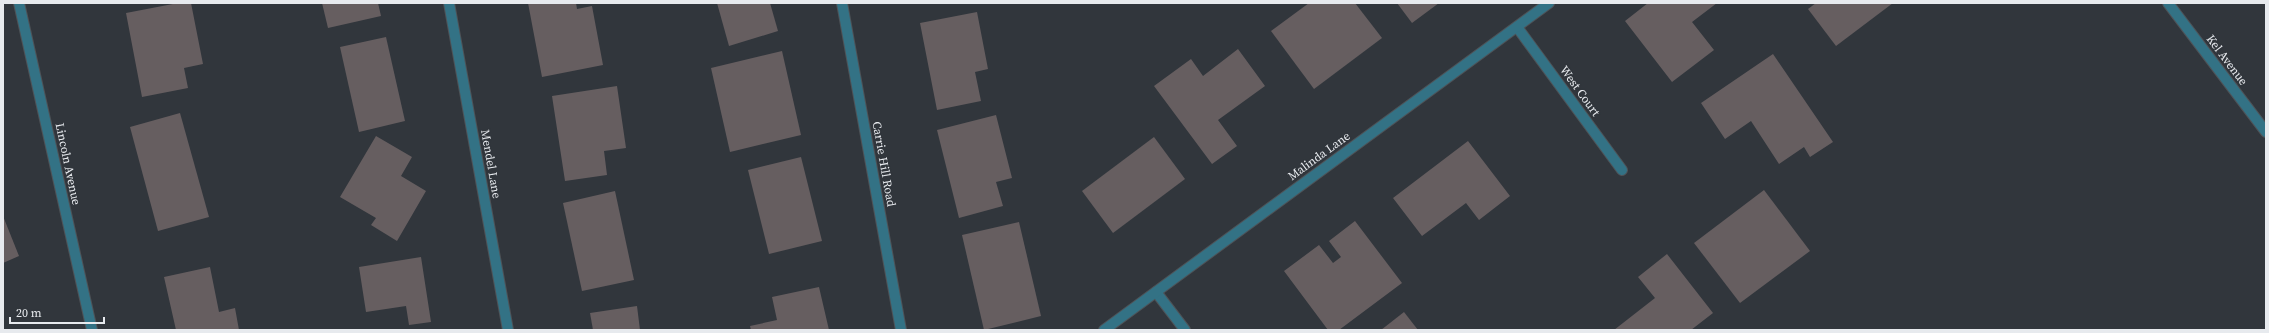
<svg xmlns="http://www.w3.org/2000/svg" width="2269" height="333" font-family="'Source Serif 4',serif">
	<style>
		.building { fill: #665e60 }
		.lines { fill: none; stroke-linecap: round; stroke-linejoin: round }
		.street-casing { stroke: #4e5358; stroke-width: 12 }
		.street { stroke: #337285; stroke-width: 10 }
		.labels { text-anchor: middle; stroke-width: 3; stroke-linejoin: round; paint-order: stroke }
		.street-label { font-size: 12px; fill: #e7eaee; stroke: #31363c }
	</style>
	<rect width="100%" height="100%" fill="#31363c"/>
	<g class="building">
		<polygon points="178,3 191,3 203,64 184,68 188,88 142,97 126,13"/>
		<polygon points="322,3 378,3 381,16 328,28"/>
		<polygon points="528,3 576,3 577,9 592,6 603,65 542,77"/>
		<polygon points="717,3 770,3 778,31 729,46"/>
		<polygon points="1309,3 1355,3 1382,38 1314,89 1271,31"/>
		<polygon points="1397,3 1439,3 1412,23"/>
		<polygon points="1648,3 1717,3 1692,22 1714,50 1672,82 1625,21"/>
		<polygon points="1816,3 1893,3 1836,46 1808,9"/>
		<polygon points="977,12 988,69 975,72 981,101 937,110 920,23"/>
		<polygon points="386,37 405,121 359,132 340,47"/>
		<polygon points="1238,49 1265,86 1218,120 1237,146 1212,164 1154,86 1191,59 1203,76"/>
		<polygon points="782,51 801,135 730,152 711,68"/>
		<polygon points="1773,54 1833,142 1810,157 1804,147 1779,164 1751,121 1725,139 1701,103"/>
		<polygon points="617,86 626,148 604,151 607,175 565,181 552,96"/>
		<polygon points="180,113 209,217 158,231 130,127"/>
		<polygon points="996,115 1012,178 996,182 1003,206 959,218 937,130"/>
		<polygon points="376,136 412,157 401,176 426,191 397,241 371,225 376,218 340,197"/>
		<polygon points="1154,137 1185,179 1113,233 1082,191"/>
		<polygon points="1468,141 1510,196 1479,220 1466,203 1422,236 1393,198"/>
		<polygon points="801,157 822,241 769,254 748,170"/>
		<polygon points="1764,190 1810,251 1740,303 1694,243"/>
		<polygon points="615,191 634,280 582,291 563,203"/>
		<polygon points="3,216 19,256 3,263"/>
		<polygon points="1355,221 1402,283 1339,330 1328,330 1284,271 1319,245 1333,263 1341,257 1329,241"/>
		<polygon points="1019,222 1041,316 984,330 962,235"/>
		<polygon points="1667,254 1713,313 1691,330 1614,330 1655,298 1638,277"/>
		<polygon points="421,257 431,322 409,325 406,306 366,312 359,267"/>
		<polygon points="210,267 219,312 235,308 239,330 176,330 164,277"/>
		<polygon points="819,287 829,330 751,330 750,326 777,320 772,297"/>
		<polygon points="637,306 640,330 593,330 590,313"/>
		<polygon points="1404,312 1418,330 1381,330"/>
	</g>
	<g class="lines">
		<defs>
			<g id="street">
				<polyline points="19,3 92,330"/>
				<polyline points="449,3 508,330"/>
				<polyline points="842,3 901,330"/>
				<polyline points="2168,3 2266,132"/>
				<polyline points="1517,27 1622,170"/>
				<polyline points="1156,292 1185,330"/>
				<polyline points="1104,330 1549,3"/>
			</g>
		</defs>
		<use href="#street" class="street-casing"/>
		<use href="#street" class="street"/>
	</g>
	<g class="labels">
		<g class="street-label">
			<text transform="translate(2227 60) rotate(53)" y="4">Kel Avenue</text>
			<text transform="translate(1580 91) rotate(54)" y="4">West Court</text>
			<text transform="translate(1319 156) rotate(-36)" y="4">Malinda Lane</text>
			<text transform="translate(68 164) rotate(78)" y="4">Lincoln Avenue</text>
			<text transform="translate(491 164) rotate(80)" y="4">Mendel Lane</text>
			<text transform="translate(884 164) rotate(80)" y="4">Carrie Hill Road</text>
		</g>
	</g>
	<rect width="2269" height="333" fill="none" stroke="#e7eaee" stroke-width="8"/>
	<path d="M10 317v6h94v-6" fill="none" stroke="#e7eaee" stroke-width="2"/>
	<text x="16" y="317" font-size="12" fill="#e7eaee" stroke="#31363c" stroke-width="3" paint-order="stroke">20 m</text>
</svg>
